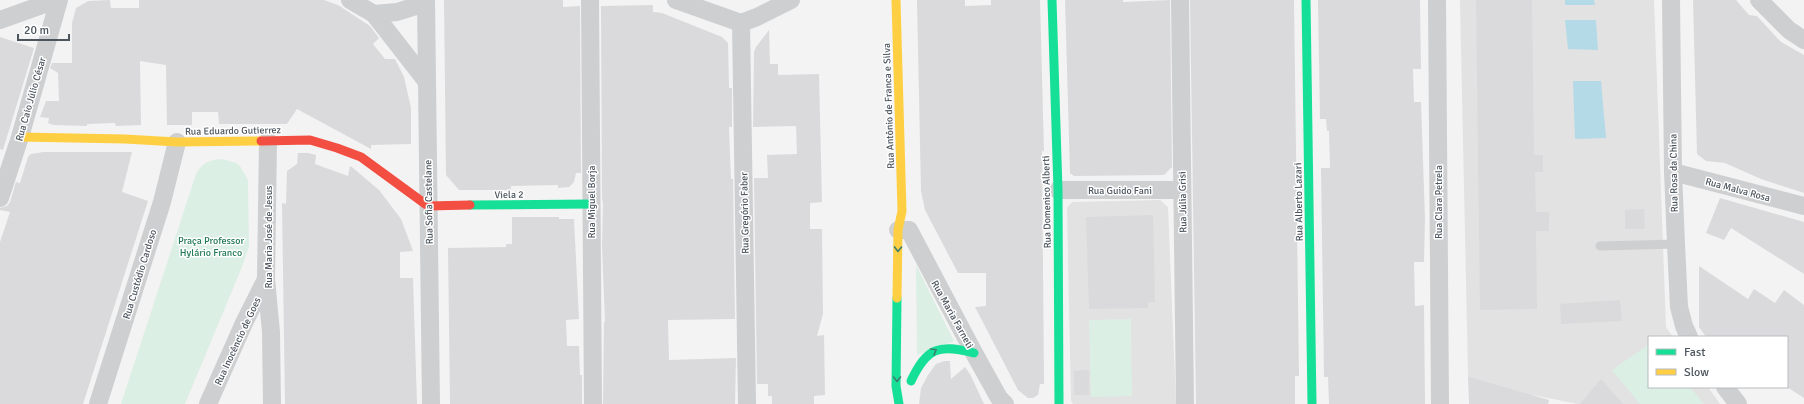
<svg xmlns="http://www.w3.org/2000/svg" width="1804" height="404" font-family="Signika,sans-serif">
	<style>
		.education { fill: #e2e2e3 }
		.green { fill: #dbefe4 }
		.water { fill: #b4dae8 }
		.building { fill: #dadadc }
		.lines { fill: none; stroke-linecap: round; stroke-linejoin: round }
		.lane { stroke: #cdcfd1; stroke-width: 9 }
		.street { stroke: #cdcfd1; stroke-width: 18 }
		.fast { stroke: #16e098; stroke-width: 9 }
		.slow { stroke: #ffcf43; stroke-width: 9 }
		.jam { stroke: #f24e42; stroke-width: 9 }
		.oneway { stroke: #3c7f6f }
		.labels { text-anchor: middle; stroke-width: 3; stroke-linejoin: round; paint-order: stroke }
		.street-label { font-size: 10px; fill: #4c555e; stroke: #fff }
		.park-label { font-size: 10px; fill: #227a53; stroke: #fff }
	</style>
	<rect width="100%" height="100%" fill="#f4f3f3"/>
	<g class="education">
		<polygon points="1460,0 1654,0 1666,327 1673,337 1649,337 1649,387 1708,387 1720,404 1578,404 1528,394 1468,376"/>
		<polygon points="1160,200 1168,207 1176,404 1073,404 1071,401 1067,208 1072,202"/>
	</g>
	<g class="green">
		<path d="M222,159L236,163L240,166L248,180L249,246L242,267L185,404H121L196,174C201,164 210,159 222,159Z"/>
		<polygon points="916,265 954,341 917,355"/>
		<polygon points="1131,319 1132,396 1091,397 1089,320"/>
		<polygon points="1649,344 1649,387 1690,387 1704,404 1640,404 1612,370"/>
	</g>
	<g class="water">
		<polygon points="1565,0 1594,0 1595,5 1565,5"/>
		<polygon points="1565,20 1596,20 1598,50 1568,49"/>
		<polygon points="1573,81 1601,81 1606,138 1575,139"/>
	</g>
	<g class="building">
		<polygon points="110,0 111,8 139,8 139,0 324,0 338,5 370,26 379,38 373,44 385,59 395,59 404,77 411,108 411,144 371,145 371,149 297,109 287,124 219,124 218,112 192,112 192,125 167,125 166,65 140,61 141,125 116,126 115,123 87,124 87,126 53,125 48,123 49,118 40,117 46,101 59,101 58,73 50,68 52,63 72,63 72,23 76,8 88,1"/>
		<polygon points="444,0 563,0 563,7 580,6 581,173 576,173 574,182 569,187 558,188 558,185 511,186 511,190 459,190 446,175"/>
		<polygon points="917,0 965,0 965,6 991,5 991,0 1040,0 1044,152 1042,150 1044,384 1040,384 1038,395 1033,398 1028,398 1018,390 975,307 986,306 986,273 958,273 925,210 921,191"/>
		<polygon points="1065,0 1123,0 1123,2 1170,0 1172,167 1164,175 1074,176 1070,173"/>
		<polygon points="1190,0 1294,0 1299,376 1295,376 1295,404 1196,404"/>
		<polygon points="1318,0 1420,0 1421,69 1413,69 1414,102 1421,102 1425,219 1424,262 1414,262 1415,306 1424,305 1425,404 1329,404 1328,377 1324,377 1321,168 1330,168 1329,131 1327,131 1326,119 1320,119"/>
		<polygon points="1476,0 1532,0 1534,155 1543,155 1543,172 1535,172 1536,212 1549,212 1549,231 1536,231 1537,309 1480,310"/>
		<polygon points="1693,0 1736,0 1749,15 1757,16 1781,42 1804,55 1804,193 1761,179 1725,163 1706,161 1697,154"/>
		<polygon points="653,5 653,12 662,13 722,37 728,43 729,88 732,88 732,127 729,127 730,154 731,179 733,179 735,319 668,320 669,360 736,358 735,404 603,404 604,322 605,322 602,245 603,204 602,198 601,6"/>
		<polygon points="769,30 770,64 778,64 778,75 819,74 822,202 810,203 810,229 822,229 823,314 817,336 824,335 825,395 814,396 814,404 772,404 772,396 768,396 768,384 757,384 754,178 768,178 767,155 797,154 796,126 753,127 754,52 756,47"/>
		<polygon points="0,37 34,48 3,150 0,149"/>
		<polygon points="43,152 132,152 122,192 148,201 83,404 0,404 0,242 10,212 0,210 0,208 7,206 10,202 16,182 20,183 28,157 31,154"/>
		<polygon points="298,153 308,153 316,155 315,164 348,176 350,166 353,168 379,190 401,219 413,251 400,252 400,278 413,278 417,404 285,404 282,203 286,204 287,171 297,164"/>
		<polygon points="1720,198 1804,222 1804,274 1731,228 1724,240 1706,233"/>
		<polygon points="1644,209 1645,229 1625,229 1625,210"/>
		<polygon points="1153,215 1155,302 1148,302 1148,308 1089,309 1086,217"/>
		<polygon points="512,217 559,217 559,219 574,219 579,319 566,320 567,346 579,346 580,375 582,375 582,404 450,404 448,248 506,247 506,244 512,244"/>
		<polygon points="1699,266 1748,299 1754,289 1775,303 1784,290 1804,305 1804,398 1787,387 1787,337 1706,337 1699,327"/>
		<polygon points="1620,300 1622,321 1561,324 1560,304"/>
		<polygon points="944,361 950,361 951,379 965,367 970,374 984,404 919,404 921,388 928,375 936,364"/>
		<polygon points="1089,370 1089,395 1074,395 1074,371"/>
		<polygon points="1468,376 1549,400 1548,404 1469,404"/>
		<polygon points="1601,379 1623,404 1580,404"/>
	</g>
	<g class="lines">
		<polyline class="lane" points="1600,246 1676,244"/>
		<g class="street">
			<polyline points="350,0 374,14 427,82"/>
			<polyline points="426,0 431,404"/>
			<polyline points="590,0 593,404"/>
			<polyline points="676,0 741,23 757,17 791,0"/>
			<polyline points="1180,0 1185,404"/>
			<polyline points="1437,0 1440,404"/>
			<polyline points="1671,0 1673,172 1676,244 1679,307 1684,326 1689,337"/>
			<polyline points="1759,0 1789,30 1804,40"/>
			<polyline points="374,14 397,12 426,3"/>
			<polyline points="0,20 56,0"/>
			<polyline points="741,23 747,404"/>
			<polyline points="268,141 266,279 271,332 272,404"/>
			<polyline points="1673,172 1804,206"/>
			<polyline points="1058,190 1182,190"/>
			<polyline points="0,198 20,137 59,0"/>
			<polyline points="898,230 909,230 974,353 999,398 1005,404"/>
			<polyline points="1725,387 1738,404"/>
			<polyline points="98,404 162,202 177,142"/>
			<polyline points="208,404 244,323 266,279"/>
		</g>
		<g class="fast">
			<polyline points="1052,0 1058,190 1059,404"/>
			<polyline points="1306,0 1312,404"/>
			<polyline points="470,205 591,204"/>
			<polyline points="897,298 896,386 899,404"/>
			<path d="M911,381C927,347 939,344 974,353"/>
		</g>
		<g class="slow">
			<polyline points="896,0 902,211 898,230 897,298"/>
			<polyline points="20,137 125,139 177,142 261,141"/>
		</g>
		<polyline class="jam" points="261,141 310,140 337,148 361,157 428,206 470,205"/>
	</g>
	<defs><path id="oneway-chevron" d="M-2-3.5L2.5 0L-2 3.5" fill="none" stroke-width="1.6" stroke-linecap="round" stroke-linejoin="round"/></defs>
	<g class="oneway">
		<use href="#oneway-chevron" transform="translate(898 249) rotate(91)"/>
		<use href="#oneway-chevron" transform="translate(934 351) rotate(-30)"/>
		<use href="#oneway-chevron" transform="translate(897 379) rotate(90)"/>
	</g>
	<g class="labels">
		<g class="street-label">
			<text transform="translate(30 99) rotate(-74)" y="4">Rua Caio Júlio César</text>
			<text transform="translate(888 106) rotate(-92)" y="4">Rua Antônio de Franca e Silva</text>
			<text transform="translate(233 130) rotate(-1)" y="4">Rua Eduardo Gutierrez</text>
			<text transform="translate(1673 173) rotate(-91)" y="4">Rua Rosa da China</text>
			<text transform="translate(1738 189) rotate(15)" y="4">Rua Malva Rosa</text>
			<text x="1120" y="194">Rua Guido Fani</text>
			<text transform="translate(509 194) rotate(-1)" y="4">Viela 2</text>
			<text transform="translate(428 202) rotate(-91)" y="4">Rua Sofia Castelane</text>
			<text transform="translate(591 202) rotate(-90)" y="4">Rua Miguel Borja</text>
			<text transform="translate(1046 202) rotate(-91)" y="4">Rua Domenico Alberti</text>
			<text transform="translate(1182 202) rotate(-91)" y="4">Rua Júlia Grisi</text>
			<text transform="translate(1298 202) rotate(-91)" y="4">Rua Alberto Lazari</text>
			<text transform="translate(1438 202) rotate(-90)" y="4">Rua Clara Petrela</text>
			<text transform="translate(744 213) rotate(-91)" y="4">Rua Gregório Faber</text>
			<text transform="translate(268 237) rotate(-90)" y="4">Rua Maria José de Jesus</text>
			<text transform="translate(139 274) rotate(-73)" y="4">Rua Custódio Cardoso</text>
			<text transform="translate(953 314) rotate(61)" y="4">Rua Maria Farneti</text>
			<text transform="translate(237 341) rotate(-65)" y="4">Rua Inocêncio de Goes</text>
		</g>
		<g class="park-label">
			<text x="211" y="244">Praça Professor<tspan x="211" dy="12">Hylário Franco</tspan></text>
		</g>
	</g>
	<rect x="1648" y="336" width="140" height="52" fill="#ffffff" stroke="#b7bbbf"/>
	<rect x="1656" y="349" width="20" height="6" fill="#16e098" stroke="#b7bbbf"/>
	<text x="1684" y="356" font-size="12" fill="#4c555e">Fast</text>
	<rect x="1656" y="369" width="20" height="6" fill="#ffcf43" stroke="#b7bbbf"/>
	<text x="1684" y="376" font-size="12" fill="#4c555e">Slow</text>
	<path d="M18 34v6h51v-6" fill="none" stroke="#4c555e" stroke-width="2"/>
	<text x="24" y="34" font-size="12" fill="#4c555e" stroke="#ffffff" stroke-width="3" paint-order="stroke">20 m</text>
</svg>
